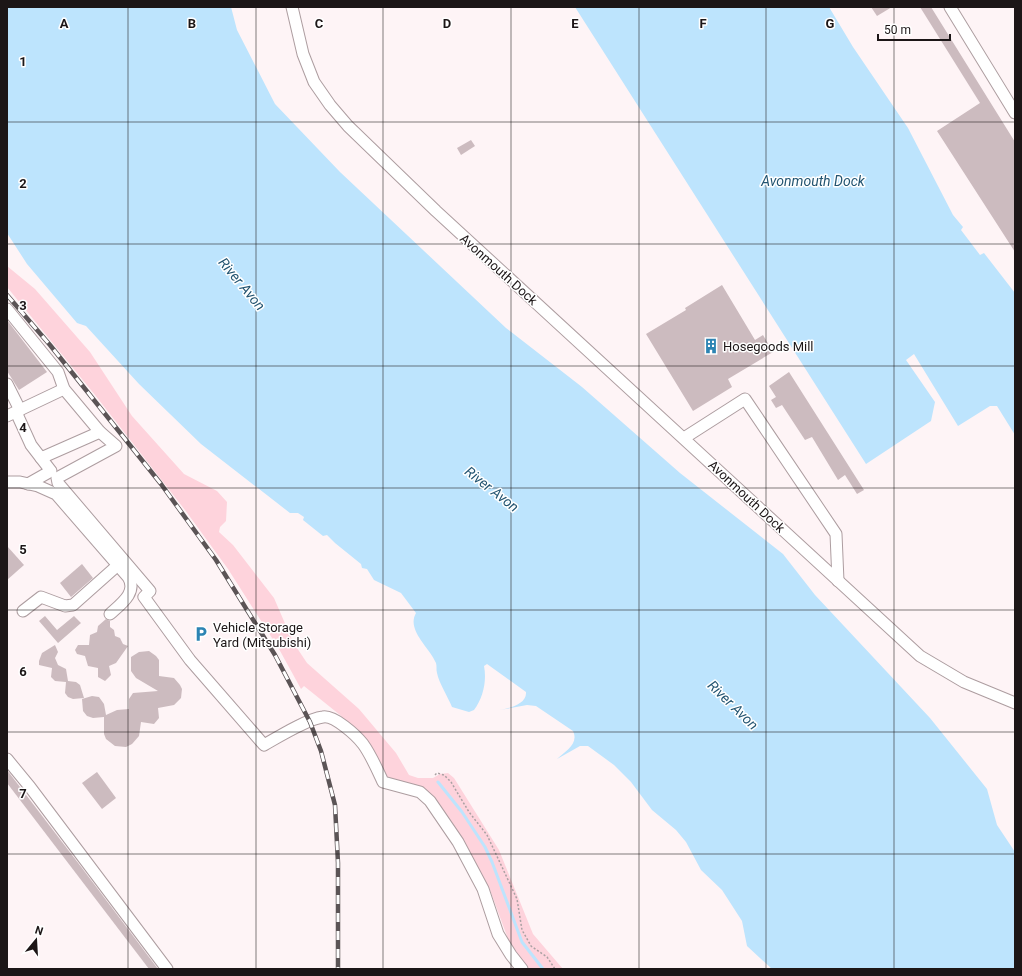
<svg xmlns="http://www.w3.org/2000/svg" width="1022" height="976" font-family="Roboto,sans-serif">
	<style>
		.green { fill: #fed3dc }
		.water { fill: #bde4fd }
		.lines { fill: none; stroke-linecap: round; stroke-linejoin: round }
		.stream { stroke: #bde4fd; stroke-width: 3 }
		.building { fill: #ccbbbf }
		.minor-casing { stroke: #ad9da0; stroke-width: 13 }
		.path { stroke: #aaa1a3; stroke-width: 1.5; stroke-dasharray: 2 2; stroke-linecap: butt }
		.minor { stroke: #fff; stroke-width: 11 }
		.rail-casing { stroke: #5b5456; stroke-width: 4.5 }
		.rail { stroke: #fff; stroke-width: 3; stroke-dasharray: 9; stroke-linecap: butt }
		.grid { fill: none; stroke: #1c1617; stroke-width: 1; stroke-opacity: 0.55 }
		.labels { text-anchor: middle; stroke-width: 3; stroke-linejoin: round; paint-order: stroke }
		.street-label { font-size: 13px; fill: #1c1617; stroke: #fff }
		.poi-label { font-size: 13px; fill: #1c1617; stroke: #fff; text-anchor: start }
		.water-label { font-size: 14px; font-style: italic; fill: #225471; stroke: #fff }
		.grid-label { font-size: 13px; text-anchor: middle; font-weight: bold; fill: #1c1617; stroke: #fff; stroke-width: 3; stroke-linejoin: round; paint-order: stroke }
	</style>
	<rect width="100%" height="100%" fill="#fef4f6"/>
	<polygon class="green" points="7,266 35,289 90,352 132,416 184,474 217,491 227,502 226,521 220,527 219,532 233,545 274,598 293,642 307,663 359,709 396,753 409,775 418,778 433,778 440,774 448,773 454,778 499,850 533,934 563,969 527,969 511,947 490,890 454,827 436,801 388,781 371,746 340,715 304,686 301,689 279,649 228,569 185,510 95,395 7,287"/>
	<g class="water">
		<path d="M7,7H231L237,30L275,104L340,172L506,328L582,387L680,473L783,554L815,595L930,718L987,789L997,825L1015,852V969H772L747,946L742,921L722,890L701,870L686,842L676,830L652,810L631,782L614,765L588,746H580L557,759C566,751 579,744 573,731L536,706L527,705L500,710C510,708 527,704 526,692L487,664L484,666C487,681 483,698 474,710L469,712L452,707C448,697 439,683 437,673C436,670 437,666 436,663C430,648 406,630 416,613L401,593L374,580L367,569L362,568L361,564L335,543L327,535L323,536L303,520L304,517L298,513H290L201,444L139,384L86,326L77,323L27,264L7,233Z"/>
		<polygon points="575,7 829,7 853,47 908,128 953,215 963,227 961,230 980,255 984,253 1015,293 1015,435 997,406 990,406 958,426 914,354 906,360 935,402 931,421 866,464"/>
	</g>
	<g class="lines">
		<polyline class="stream" points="438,782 462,812 485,847 492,862 522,942 543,969"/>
	</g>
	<g class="building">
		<polygon points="871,7 892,7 877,16"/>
		<polygon points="920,7 931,7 1015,142 1015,252 937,131 980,103"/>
		<polygon points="471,140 475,146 461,155 457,148"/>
		<polygon points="722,285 755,340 763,335 773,352 728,379 732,387 693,411 646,334 686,310 685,308"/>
		<polygon points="7,320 47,372 19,390 7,371"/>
		<polygon points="789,372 864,490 857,494 845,475 838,480 812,437 805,440 782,405 776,408 771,400 776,397 769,386"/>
		<polygon points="7,546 24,565 7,580"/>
		<polygon points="82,564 93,578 71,597 60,583"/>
		<polygon points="45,616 57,630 74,616 81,623 58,643 39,621"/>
		<polygon points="106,619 110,621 110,627 114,630 115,636 120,638 123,644 128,646 116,663 109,666 111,675 105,681 98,677 98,668 88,666 85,656 77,654 75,650 78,645 89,645 90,635 97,632 98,626"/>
		<polygon points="55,645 58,652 55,658 58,665 66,669 68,681 76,682 80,685 84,698 73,699 68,697 65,693 66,682 55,681 51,677 52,668 39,665 39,661 42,653"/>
		<polygon points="149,651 156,656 159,660 159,676 174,678 180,685 182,689 181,698 174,705 158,708 159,718 154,724 141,722 139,736 132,744 126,747 115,746 106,739 104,734 104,717 93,718 87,716 83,711 82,699 92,696 99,697 104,704 106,715 117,710 129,709 129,699 133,693 158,691 136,678 131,671 131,657 139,652"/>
		<polygon points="7,770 82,868 158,969 149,969 7,783"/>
		<polygon points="97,772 116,798 102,809 82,783"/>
	</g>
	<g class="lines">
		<defs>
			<g id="minor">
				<polyline points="292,7 303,54 314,82 330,105 348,126 436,211 920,656 964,682 1015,703"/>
				<polyline points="950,7 1015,113"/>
				<path d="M7,309L58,372L64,389L100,432L116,446L57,478L58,483L150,591L144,597L190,660L264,745C278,737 307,719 323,717C334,715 356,735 363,744C371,755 377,769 383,782L420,792L430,801L458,842L483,889L498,934L511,955L522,969"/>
				<polyline points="7,384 20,410"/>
				<polyline points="16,412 31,445 41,458 100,432"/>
				<polyline points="7,416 64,389"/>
				<polyline points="684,438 745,399 836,534 838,581"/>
				<path d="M7,482H20L38,486L56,494L128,577C138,592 121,604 110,614"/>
				<polyline points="28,484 51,471 41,458"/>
				<polyline points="23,611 41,597 65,606 73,605 118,565"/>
				<polyline points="7,759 30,787 167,969"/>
			</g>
		</defs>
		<use href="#minor" class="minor-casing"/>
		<polyline class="path" points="435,775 437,773 444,775 451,782 469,812 487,835 517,899 522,930 531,946 547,957 555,969"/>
		<use href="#minor" class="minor"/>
		<defs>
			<polyline id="rail" points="7,295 50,345 161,484 216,560 275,655 310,722 321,751 335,805 338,863 338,969"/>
		</defs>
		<use href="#rail" class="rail-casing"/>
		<use href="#rail" class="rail"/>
	</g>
	<path class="grid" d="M128,7V969M256,7V969M383,7V969M511,7V969M639,7V969M766,7V969M894,7V969M7,122H1015M7,244H1015M7,366H1015M7,488H1015M7,610H1015M7,732H1015M7,854H1015"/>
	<defs>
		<symbol id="building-bare" viewBox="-9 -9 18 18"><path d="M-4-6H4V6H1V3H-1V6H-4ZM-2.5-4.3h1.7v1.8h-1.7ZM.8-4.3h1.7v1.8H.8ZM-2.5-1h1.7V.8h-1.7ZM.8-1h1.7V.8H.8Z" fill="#2c84b3" stroke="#fff" stroke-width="2.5" paint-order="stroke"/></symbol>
		<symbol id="parking-bare" viewBox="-9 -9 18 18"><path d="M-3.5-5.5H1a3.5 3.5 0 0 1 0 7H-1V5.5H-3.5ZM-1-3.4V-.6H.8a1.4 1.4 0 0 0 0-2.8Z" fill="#2c84b3" stroke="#fff" stroke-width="2.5" paint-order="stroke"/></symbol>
	</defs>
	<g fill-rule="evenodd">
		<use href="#building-bare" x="700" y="335" width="22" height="22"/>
		<use href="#parking-bare" x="190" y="623" width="22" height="22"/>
	</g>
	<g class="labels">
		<g class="street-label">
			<text transform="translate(499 269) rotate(42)" y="5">Avonmouth Dock</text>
			<text transform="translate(747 496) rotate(43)" y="5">Avonmouth Dock</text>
		</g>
		<g class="poi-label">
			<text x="723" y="351">Hosegoods Mill</text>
			<text x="213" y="632">Vehicle Storage<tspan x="213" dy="15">Yard (Mitsubishi)</tspan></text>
		</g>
		<g class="water-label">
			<text x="813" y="186">Avonmouth Dock</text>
			<text transform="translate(242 284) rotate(50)" y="5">River Avon</text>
			<text transform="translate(492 489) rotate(38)" y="5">River Avon</text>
			<text transform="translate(733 705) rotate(44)" y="5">River Avon</text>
		</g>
	</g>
	<g class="grid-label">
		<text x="64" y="28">A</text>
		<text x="192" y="28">B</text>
		<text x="319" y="28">C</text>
		<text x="447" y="28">D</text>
		<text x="575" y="28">E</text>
		<text x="703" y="28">F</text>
		<text x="830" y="28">G</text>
		<text x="23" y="66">1</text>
		<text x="23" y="188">2</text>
		<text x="23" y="310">3</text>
		<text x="23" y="432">4</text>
		<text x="23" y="554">5</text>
		<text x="23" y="676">6</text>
		<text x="23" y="798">7</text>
	</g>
	<rect width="1022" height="976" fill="none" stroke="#1c1617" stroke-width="16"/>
	<g transform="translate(36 940) rotate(18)" stroke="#ffffff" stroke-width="3" paint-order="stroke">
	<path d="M0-3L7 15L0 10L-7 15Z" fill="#1c1617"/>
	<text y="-6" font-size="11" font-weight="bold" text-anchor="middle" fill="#1c1617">N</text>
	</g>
	<path d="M878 34v6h72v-6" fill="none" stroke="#1c1617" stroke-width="2"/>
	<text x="884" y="34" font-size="12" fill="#1c1617" stroke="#ffffff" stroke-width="3" paint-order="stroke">50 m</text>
</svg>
